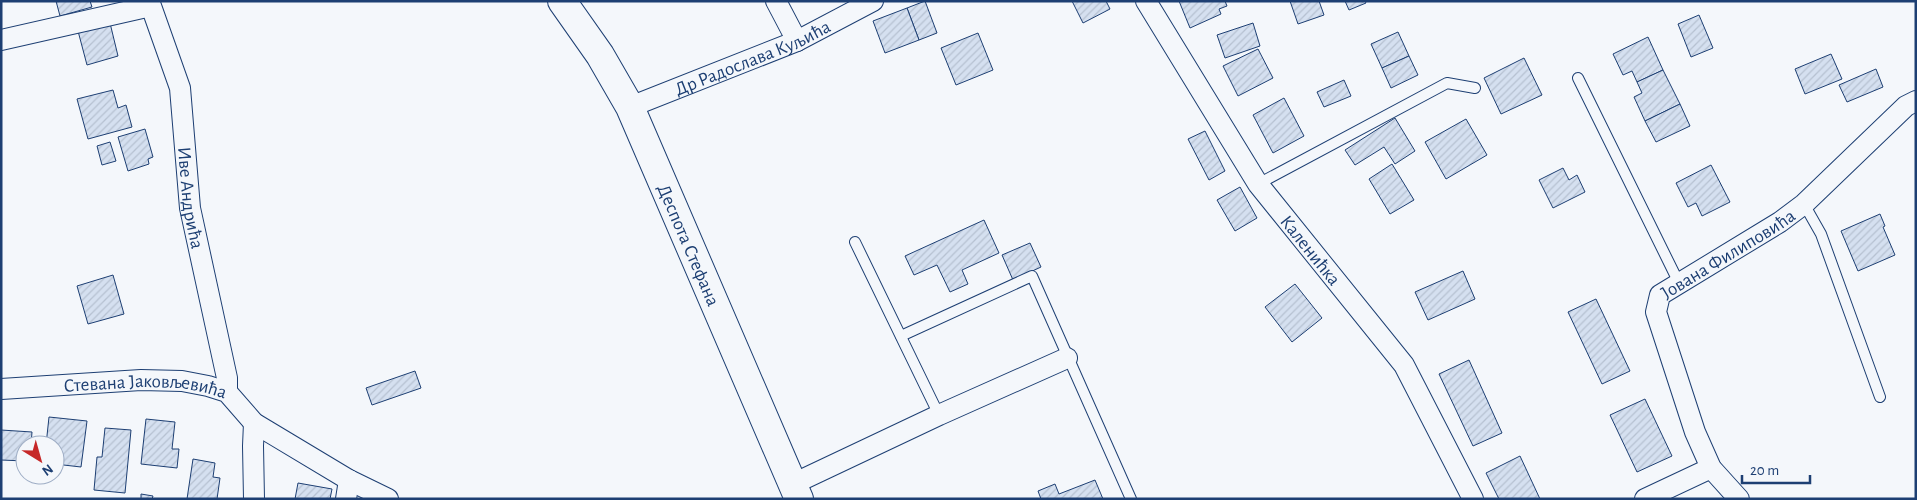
<svg xmlns="http://www.w3.org/2000/svg" width="1917" height="500" font-family="'Alegreya Sans',sans-serif">
	<style>
		.building { fill: url(#building-hatch); stroke: #1d3f73 }
		.lines { fill: none; stroke-linecap: round; stroke-linejoin: round }
		.service-casing { stroke: #1d3f73; stroke-width: 12 }
		.minor-casing { stroke: #1d3f73; stroke-width: 22 }
		.secondary-casing { stroke: #1d3f73; stroke-width: 30 }
		.service { stroke: #f4f7fb; stroke-width: 10 }
		.minor { stroke: #f4f7fb; stroke-width: 20 }
		.secondary { stroke: #f4f7fb; stroke-width: 28 }
		.labels { text-anchor: middle; stroke-width: 4; stroke-linejoin: round; paint-order: stroke }
		.street-label { font-size: 19px; fill: #1d3f73; stroke: #f4f7fb }
	</style>
	<defs>
		<pattern id="building-hatch" width="6" height="6" patternUnits="userSpaceOnUse" patternTransform="scale(1.25)"><rect width="6" height="6" fill="#d5e0f0"/><path d="M-1 1l2-2M0 6l6-6M5 7l2-2" fill="none" stroke="#b6c1d1"/></pattern>
	</defs>
	<rect width="100%" height="100%" fill="#f4f7fb"/>
	<g class="building">
		<polygon points="56,1 90,1 92,7 60,16"/>
		<polygon points="925,1 937,33 919,40 907,8"/>
		<polygon points="1072,1 1106,1 1110,9 1083,23"/>
		<polygon points="1179,1 1225,1 1227,6 1219,9 1221,14 1190,28"/>
		<polygon points="1290,1 1319,1 1324,15 1298,24"/>
		<polygon points="1345,1 1365,1 1366,3 1349,10"/>
		<polygon points="907,8 919,40 885,53 873,21"/>
		<polygon points="1699,15 1713,48 1691,57 1678,24"/>
		<polygon points="110,23 118,56 87,65 78,31"/>
		<polygon points="1253,23 1260,46 1225,58 1217,35"/>
		<polygon points="1398,32 1409,56 1382,68 1371,44"/>
		<polygon points="978,33 993,70 956,85 941,48"/>
		<polygon points="1648,37 1663,70 1637,82 1632,71 1623,75 1613,54"/>
		<polygon points="1258,49 1273,78 1238,96 1223,66"/>
		<polygon points="1831,54 1842,79 1805,94 1795,69"/>
		<polygon points="1409,56 1418,75 1391,88 1382,68"/>
		<polygon points="1524,58 1542,95 1501,114 1484,78"/>
		<polygon points="1876,69 1883,87 1847,102 1839,85"/>
		<polygon points="1663,70 1680,104 1645,121 1634,97 1642,93 1637,82"/>
		<polygon points="1344,80 1351,96 1324,107 1317,92"/>
		<polygon points="113,90 118,108 126,105 132,127 88,139 77,99"/>
		<polygon points="1284,98 1304,136 1273,153 1253,115"/>
		<polygon points="1680,104 1690,126 1656,142 1645,121"/>
		<polygon points="1395,118 1415,151 1395,164 1384,147 1355,165 1345,150"/>
		<polygon points="1466,119 1487,155 1446,179 1425,142"/>
		<polygon points="145,129 153,157 148,159 149,164 128,171 118,137"/>
		<polygon points="1205,131 1225,171 1209,180 1188,139"/>
		<polygon points="110,142 116,161 102,165 97,146"/>
		<polygon points="1392,164 1414,200 1390,214 1369,179"/>
		<polygon points="1711,165 1730,202 1702,216 1696,203 1688,207 1676,183"/>
		<polygon points="1563,168 1569,180 1577,175 1585,192 1553,208 1539,180"/>
		<polygon points="1240,187 1257,218 1235,231 1217,200"/>
		<polygon points="1880,214 1885,226 1883,227 1895,255 1858,271 1841,231"/>
		<polygon points="984,220 999,253 962,270 968,284 950,292 937,265 914,275 905,256"/>
		<polygon points="1030,243 1041,267 1013,280 1002,255"/>
		<polygon points="1463,271 1475,299 1428,320 1415,292"/>
		<polygon points="113,275 124,314 88,324 77,286"/>
		<polygon points="1295,284 1322,318 1292,342 1265,307"/>
		<polygon points="1596,299 1630,371 1602,384 1568,312"/>
		<polygon points="1469,360 1502,433 1473,446 1439,374"/>
		<polygon points="415,371 421,388 372,405 366,388"/>
		<polygon points="1645,399 1672,456 1637,472 1610,415"/>
		<polygon points="49,417 87,421 81,467 55,464 55,445 46,445"/>
		<polygon points="146,419 175,422 172,449 179,449 177,468 141,464"/>
		<polygon points="105,428 131,430 125,493 94,490 97,457 102,457"/>
		<polygon points="1,430 32,432 31,445 25,445 25,461 1,460"/>
		<polygon points="1520,456 1540,499 1499,499 1486,473"/>
		<polygon points="193,459 215,463 213,477 220,478 217,499 187,499"/>
		<polygon points="1095,480 1103,499 1041,499 1038,491 1055,484 1059,494"/>
		<polygon points="298,483 332,489 330,499 295,499"/>
		<polygon points="141,494 153,496 152,499 141,499"/>
	</g>
	<g class="lines">
		<defs>
			<g id="service">
				<polyline points="1578,78 1679,283"/>
				<polyline points="1258,184 1447,83 1475,88"/>
				<polyline points="1804,204 1821,234 1880,397"/>
				<polyline points="855,242 939,415"/>
				<polyline points="901,336 1032,276 1131,499"/>
			</g>
			<g id="minor">
				<polyline points="776,1 797,41"/>
				<path id="s1" d="M1146,1L1258,184L1404,365L1473,499"/>
				<path id="s2" d="M1,40L151,6L180,88L190,208L227,378V392"/>
				<path id="s3" d="M630,107L797,41L873,1"/>
				<path id="s4" d="M1,389L141,380L182,381L208,386L227,392L254,423L349,480L388,499"/>
				<polyline points="254,423 253,446 254,499"/>
				<polyline points="793,484 939,415 1067,358"/>
				<polyline points="346,499 349,480"/>
				<polyline points="1645,499 1711,468"/>
				<path id="s5" d="M1739,499L1711,468L1695,432L1656,312L1660,295L1780,222L1804,204L1906,106L1916,101"/>
			</g>
			<g id="secondary">
				<path id="s6" d="M562,1L600,55L630,107L799,499"/>
			</g>
		</defs>
		<use href="#service" class="service-casing"/>
		<use href="#minor" class="minor-casing"/>
		<use href="#secondary" class="secondary-casing"/>
		<use href="#service" class="service"/>
		<use href="#minor" class="minor"/>
		<use href="#secondary" class="secondary"/>
	</g>
	<g class="labels">
		<g class="street-label">
			<text dy="7" stroke="none"><textPath href="#s3" startOffset="132">Др Радослава Куљића</textPath></text>
			<text dy="7" stroke="none"><textPath href="#s2" startOffset="351">Иве Андрића</textPath></text>
			<text dy="7" stroke="none"><textPath href="#s6" startOffset="276">Деспота Стефана</textPath></text>
			<text dy="7" stroke="none"><textPath href="#s1" startOffset="299">Каленићка</textPath></text>
			<text dy="7" stroke="none"><textPath href="#s5" startOffset="304">Јована Филиповића</textPath></text>
			<text dy="7" stroke="none"><textPath href="#s4" startOffset="145">Стевана Јаковљевића</textPath></text>
		</g>
	</g>
	<rect width="1917" height="500" fill="none" stroke="#1d3f73" stroke-width="5"/>
	<g transform="translate(40 460) rotate(143)"><circle r="24" fill="#f4f7fb" stroke="#9eadc5"/>
	<path d="M0-4L9 19L0 12L-9 19Z" fill="#c62828"/>
	<text y="-8" font-size="14" font-weight="bold" text-anchor="middle" fill="#1d3f73">N</text>
	</g>
	<path d="M1742 475v8h68v-8" fill="none" stroke="#1d3f73" stroke-width="2.5"/>
	<text x="1750" y="475" font-size="15" fill="#1d3f73" stroke="#f4f7fb" stroke-width="4" paint-order="stroke">20 m</text>
</svg>
